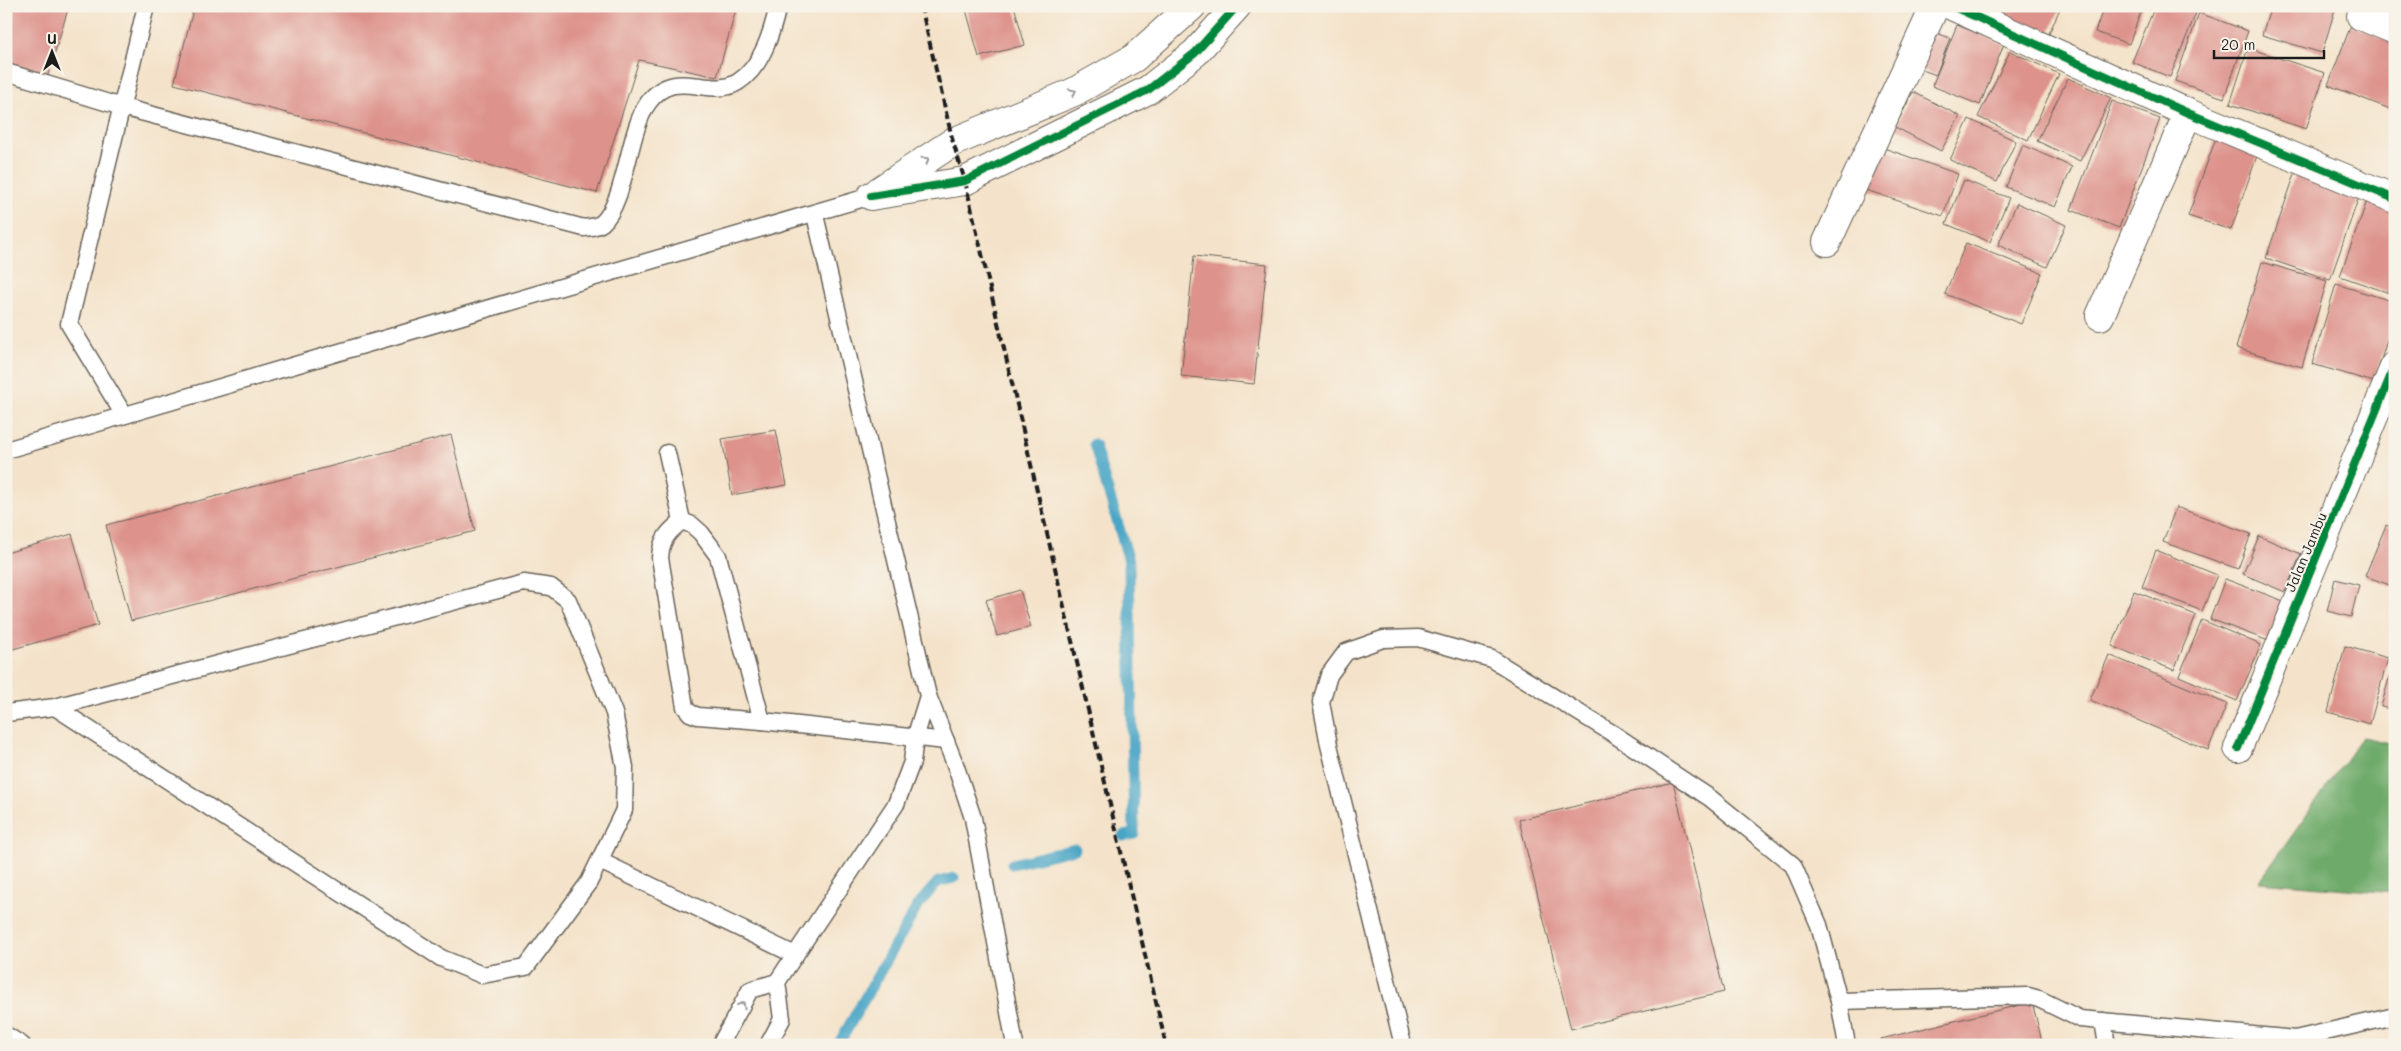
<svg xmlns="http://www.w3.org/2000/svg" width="2401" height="1051" font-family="Mali,sans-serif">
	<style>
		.forest { fill: #6eaa6a; stroke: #456343 }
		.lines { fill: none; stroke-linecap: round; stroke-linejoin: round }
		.stream { stroke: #48a5c6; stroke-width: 11 }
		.building { fill: #dd928b }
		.lane-casing { stroke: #686259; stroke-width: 19 }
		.street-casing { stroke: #686259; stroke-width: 30 }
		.lane { stroke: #fff; stroke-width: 16 }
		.street { stroke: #fff; stroke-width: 28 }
		.rail { stroke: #1c1c1c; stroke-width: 4; stroke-dasharray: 8 4; stroke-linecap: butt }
		.cycleway-casing { stroke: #f7f3e8; stroke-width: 11 }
		.cycleway { stroke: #00873e; stroke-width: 8 }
		.oneway { stroke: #999 }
		.labels { text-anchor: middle; stroke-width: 4; stroke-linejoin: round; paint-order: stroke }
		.street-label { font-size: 14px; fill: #1c1c1c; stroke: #f7f3e8 }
	</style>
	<rect width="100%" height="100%" fill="#f7f3e8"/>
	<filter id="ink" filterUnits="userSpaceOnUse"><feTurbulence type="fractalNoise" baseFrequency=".02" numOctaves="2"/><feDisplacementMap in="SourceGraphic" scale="10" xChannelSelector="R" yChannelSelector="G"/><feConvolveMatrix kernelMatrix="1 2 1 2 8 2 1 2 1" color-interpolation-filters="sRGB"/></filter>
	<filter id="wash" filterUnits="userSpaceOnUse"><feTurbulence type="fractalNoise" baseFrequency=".0096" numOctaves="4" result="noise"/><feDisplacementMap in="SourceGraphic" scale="20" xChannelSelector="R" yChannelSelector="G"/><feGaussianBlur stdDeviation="1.12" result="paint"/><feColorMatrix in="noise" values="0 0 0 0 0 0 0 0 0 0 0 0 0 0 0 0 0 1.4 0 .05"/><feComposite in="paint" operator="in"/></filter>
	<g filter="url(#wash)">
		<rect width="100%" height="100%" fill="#f4e3ca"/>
		<polygon class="forest" points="2362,737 2395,744 2395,893 2259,882"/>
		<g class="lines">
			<g class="stream">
				<polyline points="1094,444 1129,561 1134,834 1123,836"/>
				<polyline points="1012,864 1075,849"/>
				<polyline points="838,1045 918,905 938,882 954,878"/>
			</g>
		</g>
		<g id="blocks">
			<g class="building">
				<polygon points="6,6 69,6 47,78 6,65"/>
				<polygon points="194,6 737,6 717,77 639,60 597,193 174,84"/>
				<polygon points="965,6 1014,6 1025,45 979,57"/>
				<polygon points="1977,6 1998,6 1994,14"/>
				<polygon points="2006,6 2061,6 2048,36 2001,16"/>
				<polygon points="2104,6 2143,6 2129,44 2095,32"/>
				<polygon points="2155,6 2180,6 2196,13 2170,77 2132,62"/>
				<polygon points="2197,6 2216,6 2214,12"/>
				<polygon points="2271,6 2336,6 2322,53 2262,35"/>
				<polygon points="2199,13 2248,31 2224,98 2175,81"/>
				<polygon points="1957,25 2004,44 1980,105 1932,86"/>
				<polygon points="2351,25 2395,43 2395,96 2390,109 2328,85"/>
				<polygon points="1926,29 1950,38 1936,75 1912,66"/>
				<polygon points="2248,48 2325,73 2306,129 2230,104"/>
				<polygon points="2010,51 2059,74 2028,140 1978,117"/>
				<polygon points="2068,78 2111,98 2080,161 2037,141"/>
				<polygon points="1913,92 1960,116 1941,151 1895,127"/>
				<polygon points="2112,101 2160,119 2119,228 2071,210"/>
				<polygon points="1969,119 2016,141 1997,182 1950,160"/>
				<polygon points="2217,135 2259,150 2231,230 2188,216"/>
				<polygon points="2023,145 2072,167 2055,207 2006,187"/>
				<polygon points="1878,146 1958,174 1943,216 1863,189"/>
				<polygon points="2298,165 2362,188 2330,280 2266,258"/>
				<polygon points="1964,180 2009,198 1990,242 1946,224"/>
				<polygon points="2368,198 2395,207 2395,295 2340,276"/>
				<polygon points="2017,203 2066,225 2047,267 1998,245"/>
				<polygon points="1966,243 2042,273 2021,324 1945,294"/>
				<polygon points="1194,256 1267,264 1254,384 1181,376"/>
				<polygon points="2262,262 2327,281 2302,367 2236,348"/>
				<polygon points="2336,284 2395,302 2395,315 2374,382 2312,364"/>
				<polygon points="776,430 787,485 732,495 722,439"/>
				<polygon points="451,435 475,531 131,621 106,525"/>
				<polygon points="2176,507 2251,534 2238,569 2163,542"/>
				<polygon points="2386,525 2395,529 2395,587 2365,576"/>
				<polygon points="72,534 98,625 6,651 6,553"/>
				<polygon points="2259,536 2301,554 2285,592 2243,574"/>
				<polygon points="2156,550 2217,575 2202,611 2142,587"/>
				<polygon points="2225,579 2289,603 2274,643 2210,619"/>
				<polygon points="2335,579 2359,585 2351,617 2327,611"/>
				<polygon points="1020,590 1031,627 997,636 986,600"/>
				<polygon points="2134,591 2196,615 2174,670 2112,646"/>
				<polygon points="2202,620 2261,645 2237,701 2179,676"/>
				<polygon points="2345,646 2388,658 2370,724 2328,712"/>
				<polygon points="2109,655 2227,704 2208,750 2090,700"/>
				<polygon points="2394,661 2395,661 2395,710 2381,707"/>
				<polygon points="1673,782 1724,992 1571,1029 1519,820"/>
				<polygon points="2032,1002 2043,1045 1883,1045 1881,1039"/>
			</g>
		</g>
	</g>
	<g filter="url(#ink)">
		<use href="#blocks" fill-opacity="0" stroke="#686259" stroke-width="1"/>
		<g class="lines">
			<defs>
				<g id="lane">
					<path d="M6,72L122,107L584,228C590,227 597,227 602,223C626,202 628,131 648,103C675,65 710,100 738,82C762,67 772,32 778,6"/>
					<polyline points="124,415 69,324 146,6"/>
					<polyline points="6,450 871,196"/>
					<polyline points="667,453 682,521"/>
					<path d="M682,521C668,532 661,539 660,558L685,707L690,713L698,716L762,721L946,741"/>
					<polyline points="682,521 692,525 701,533 718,556 762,721"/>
					<polyline points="928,696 955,764 973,818 1015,1045"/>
					<polyline points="6,713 55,707 524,583 551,587 568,600 614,713 625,767 624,810 589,882 526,967 482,975 441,958 55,707"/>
					<polyline points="600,861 795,955"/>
					<polyline points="1839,1001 2028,996 2039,999 2080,1019 2295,1039 2395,1016"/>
					<polyline points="2103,1021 2107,1045"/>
					<polyline points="6,1035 22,1045"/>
					<polyline points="720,1045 750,990 777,982 896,804 912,762 915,738 928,696 815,215"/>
					<polyline points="768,1045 782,1019 777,982"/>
					<polyline points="1403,1045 1329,745 1321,702 1329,675 1346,652 1383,639 1418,638 1492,659 1612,733 1710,798 1793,865 1819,925 1839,1001 1847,1045"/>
				</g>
				<g id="street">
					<polyline points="1952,6 2188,113 2395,199"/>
					<polyline points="2361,16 2395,30"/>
					<polyline points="879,191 953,142 1074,92 1134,58 1192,6"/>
					<polyline points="871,196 965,181 1148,90 1195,53 1237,6"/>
					<polyline points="1827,242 1935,6"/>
					<polyline points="2100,316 2188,113"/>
					<polyline points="2238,748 2395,365"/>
				</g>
			</defs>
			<use href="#lane" class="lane-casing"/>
			<use href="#street" class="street-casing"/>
			<use href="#lane" class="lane"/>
			<use href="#street" class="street"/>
			<polyline class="rail" points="921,6 953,142 965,181 1166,1045"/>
			<defs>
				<g id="cycleway">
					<polyline points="1952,6 2188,113 2395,199"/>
					<polyline points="871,196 965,181 1148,90 1195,53 1237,6"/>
					<polyline points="2238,748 2395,365"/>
				</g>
			</defs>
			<use href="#cycleway" class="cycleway-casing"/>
			<use href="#cycleway" class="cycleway"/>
		</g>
		<defs><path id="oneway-chevron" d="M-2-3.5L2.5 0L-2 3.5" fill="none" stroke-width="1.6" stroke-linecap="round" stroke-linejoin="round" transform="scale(1.25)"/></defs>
		<g class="oneway">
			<use href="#oneway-chevron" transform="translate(1073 92) rotate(-26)"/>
			<use href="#oneway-chevron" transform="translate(926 160) rotate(-34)"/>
			<use href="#oneway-chevron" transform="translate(742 1005) rotate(-61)"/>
		</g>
	</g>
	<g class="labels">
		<g class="street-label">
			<text transform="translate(2306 552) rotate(-67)" y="5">Jalan Jambu</text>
		</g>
	</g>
	<rect width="2401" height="1051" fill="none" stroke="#f7f3e8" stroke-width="25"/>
	<g transform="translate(52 52)" stroke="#f7f3e8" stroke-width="4" paint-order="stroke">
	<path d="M0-4L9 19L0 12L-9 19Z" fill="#1c1c1c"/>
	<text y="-8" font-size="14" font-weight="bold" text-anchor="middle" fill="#1c1c1c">U</text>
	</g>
	<path d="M2214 50v8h110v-8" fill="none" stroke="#1c1c1c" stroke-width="2.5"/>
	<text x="2221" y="50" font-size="15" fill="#1c1c1c" stroke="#f7f3e8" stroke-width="4" paint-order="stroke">20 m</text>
</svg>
